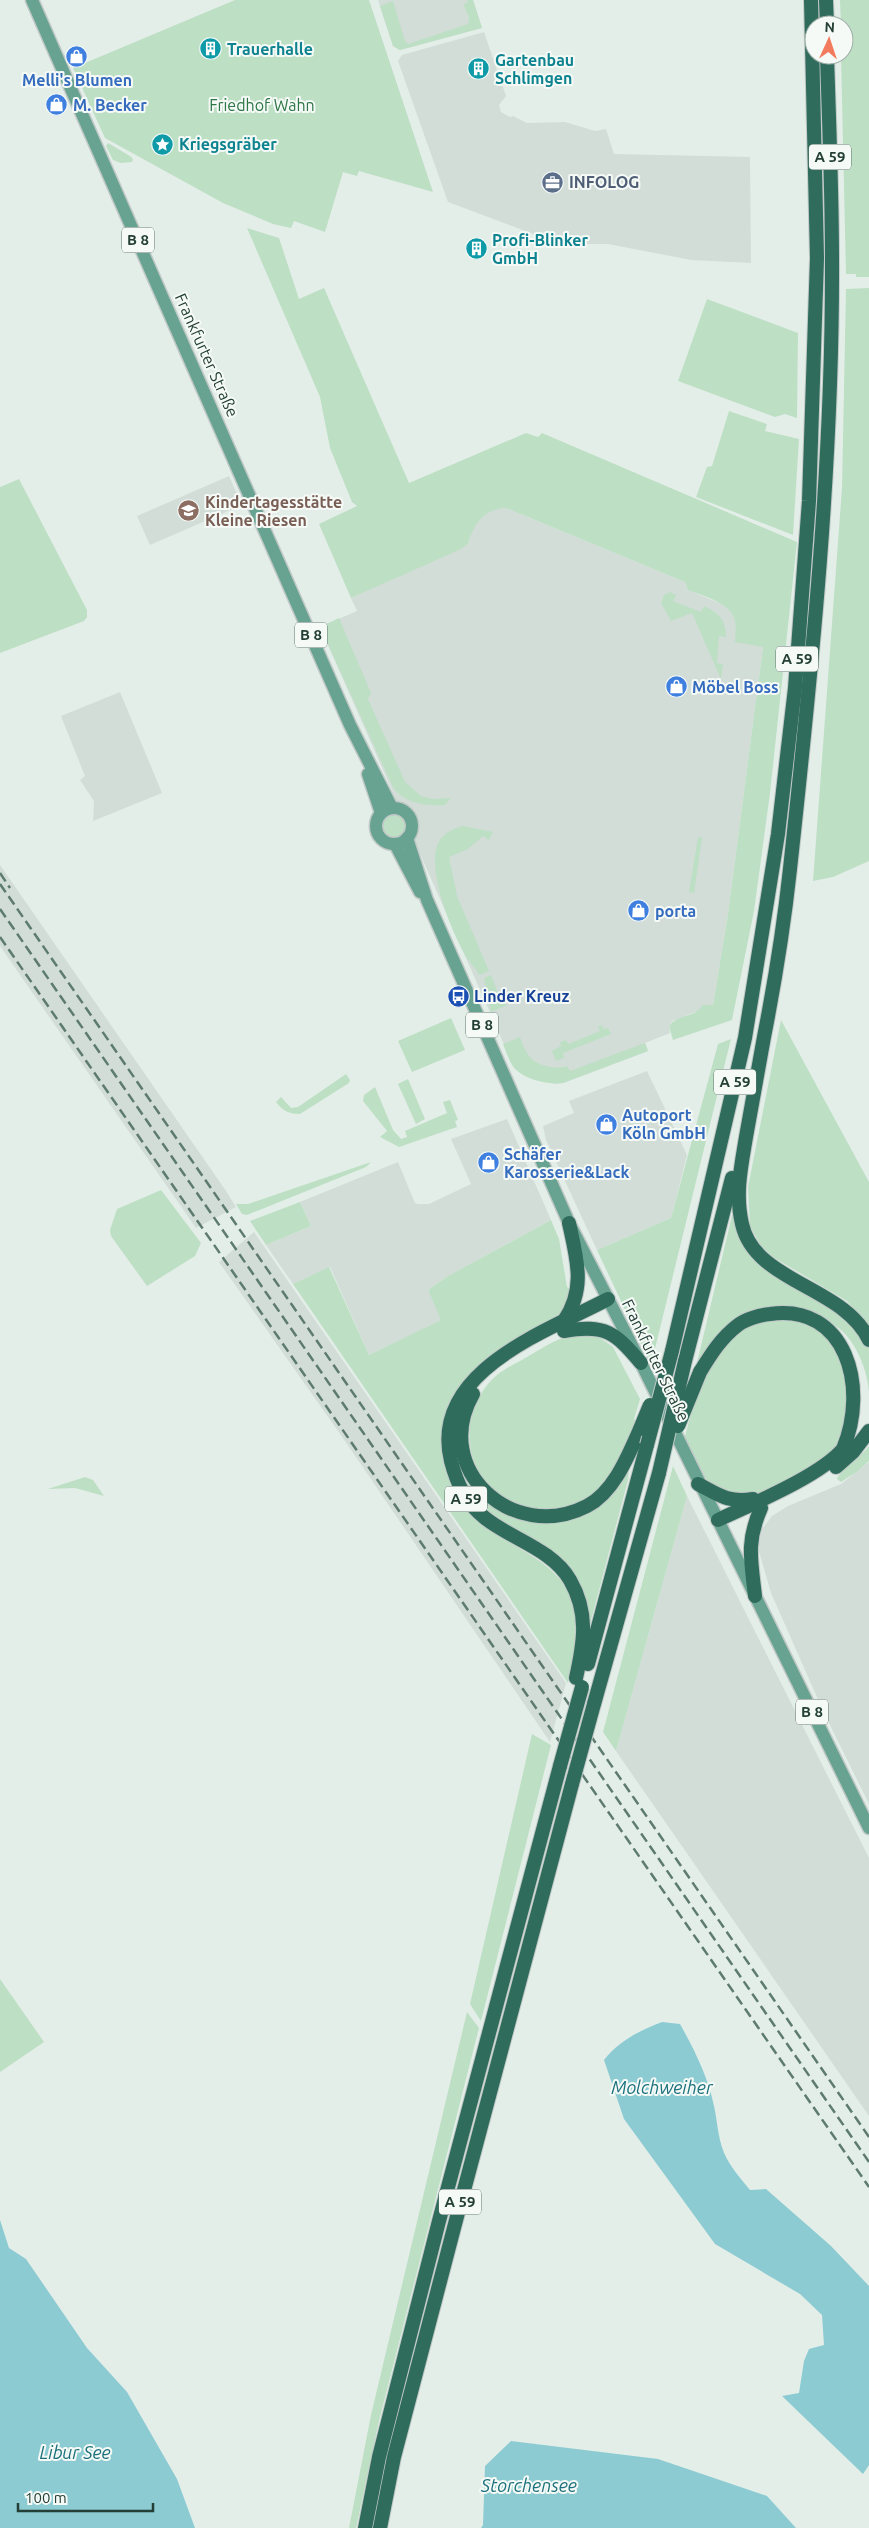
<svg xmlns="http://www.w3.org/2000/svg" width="869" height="2528" font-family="Ubuntu,sans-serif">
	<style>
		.built { fill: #d2ddd8 }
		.green { fill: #bddfc4 }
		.water { fill: #8ccbd2 }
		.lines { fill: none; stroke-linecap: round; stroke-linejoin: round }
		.major-casing { stroke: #c1c9c7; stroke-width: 15 }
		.highway-casing { stroke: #c1c9c7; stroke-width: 16 }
		.major { stroke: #68a391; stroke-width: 12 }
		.highway { stroke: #2f6c5c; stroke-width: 14 }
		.rail { stroke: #5e7b71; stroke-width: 2.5; stroke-dasharray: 10 5; stroke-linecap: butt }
		.highway-bridge-casing { stroke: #c1c9c7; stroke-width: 16; stroke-linecap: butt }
		.highway-bridge { stroke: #2f6c5c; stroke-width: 14 }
		.labels { text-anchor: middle; stroke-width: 4; stroke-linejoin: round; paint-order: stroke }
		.shield { fill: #f5faf7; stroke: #627770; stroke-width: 1 }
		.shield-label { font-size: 15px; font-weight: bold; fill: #233f36 }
		.culture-label { font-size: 16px; font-weight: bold; fill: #0d838f; stroke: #f5faf7; text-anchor: start }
		.shop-label { font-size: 16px; font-weight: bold; fill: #366cbe; stroke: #f5faf7; text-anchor: start }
		.park-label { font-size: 16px; fill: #2d7746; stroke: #f5faf7 }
		.service-label { font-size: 16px; font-weight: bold; fill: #4e5e75; stroke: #f5faf7; text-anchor: start }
		.street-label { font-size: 16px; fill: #233f36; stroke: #f5faf7 }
		.education-label { font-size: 16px; font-weight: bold; fill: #785e54; stroke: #f5faf7; text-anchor: start }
		.transit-label { font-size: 16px; font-weight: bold; fill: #164399; stroke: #f5faf7; text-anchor: start }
		.water-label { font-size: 18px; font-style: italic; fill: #1c717c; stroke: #f5faf7 }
	</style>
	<rect width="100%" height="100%" fill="#e4eee9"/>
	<g class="built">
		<polygon points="378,0 473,0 482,28 400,50 393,46"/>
		<polygon points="484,32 506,96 499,105 501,112 510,117 513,116 527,123 565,122 595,131 606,129 614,154 750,157 751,263 691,260 608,244 560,244 448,202 398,61 402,55"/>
		<polygon points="229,476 242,505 150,545 137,516"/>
		<polygon points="506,508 685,582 688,590 724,605 763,647 728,914 713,1005 672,1021 669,1026 670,1033 645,1043 648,1051 563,1083 555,1084 531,1078 514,1067 320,627 357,611 351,598 468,544 473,527 480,518 493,509"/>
		<polygon points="120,692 162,793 93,821 94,801 80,780 85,776 61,716"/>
		<polygon points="0,865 226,1191 236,1207 196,1228 0,946"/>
		<polygon points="647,1071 687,1155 671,1218 597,1250 546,1140 543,1126 574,1113 569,1101"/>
		<polygon points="507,1119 551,1220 448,1276 428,1290 442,1320 369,1355 330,1267 293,1284 266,1245 311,1226 300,1202 398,1162 415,1203 418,1204 429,1204 471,1184 451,1139"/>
		<polygon points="254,1232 566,1683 550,1742 345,1441 219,1262"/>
		<polygon points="869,1462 869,1804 824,1713 771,1593 758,1548 762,1529 772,1516 788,1506 841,1484"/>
		<polygon points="687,1496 869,1858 869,2116 616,1751"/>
	</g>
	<g class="green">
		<polygon points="235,0 369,0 433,192 359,171 357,176 343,172 325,232 294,221 291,228 273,224 223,203 105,138 73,68"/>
		<polygon points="467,0 473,0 482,28 400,50 393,46 380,6 393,1 405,41 408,44 468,24 469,17 463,4 468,3"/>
		<polygon points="840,0 869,0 869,277 856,277 856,274 846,274 841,55 844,55 844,25 841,25"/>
		<polygon points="108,143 130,156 133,159 132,162 121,163 113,160 106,146"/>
		<path d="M247,228L279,238L299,299L324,288L409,483L526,433L538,437L542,433L797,542L770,793L754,911L732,1020L673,1040L669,1026C677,1014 695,1018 703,1005H713L728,914L763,647L735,642C735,635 737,625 734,618C728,602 703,596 688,590L685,582L506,508C483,509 474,524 468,544L459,550L351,598L319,524L357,506L352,502L330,448L320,397Z"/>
		<polygon points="869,288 869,861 833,877 813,881 842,488 846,289"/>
		<polygon points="707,299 798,333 797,418 785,414 775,417 678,381"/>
		<polygon points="729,411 767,424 765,431 799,439 793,535 696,497 707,467 712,466"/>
		<polygon points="19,479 87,610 87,617 84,621 0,653 0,487"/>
		<path d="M670,592L676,595L673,601L701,612L704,606C719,613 726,620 726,637L719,636L717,663L723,664L721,679L692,613L671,621L661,603L664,595Z"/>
		<path d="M339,618L371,693L368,699L405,782L421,796L433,799L451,798L445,805C427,806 404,804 393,787L320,627Z"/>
		<circle cx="394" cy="826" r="15"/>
		<path d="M463,826L493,832L489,840L483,836L468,849L449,857L457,896L489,971L479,975C476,967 468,962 464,953C451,930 428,872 437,846C441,834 452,829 463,826Z"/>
		<polygon points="698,837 702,838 694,893 689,892"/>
		<polygon points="491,975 497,991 507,1005 491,1012 484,978"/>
		<polygon points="451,1018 465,1050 412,1072 398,1041"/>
		<polygon points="781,1020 869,1182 869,1325 847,1301 773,1257 761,1246 750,1226 748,1187"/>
		<polygon points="602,1025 604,1029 608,1028 611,1034 563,1053 564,1058 556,1061 552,1051 561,1046 560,1042 566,1040 568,1044 600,1031 598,1027"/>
		<path d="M520,1037C522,1043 525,1051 529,1056C536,1066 556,1070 567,1066L570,1071L645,1043L648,1051L563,1083C549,1085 526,1080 515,1069C510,1063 506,1052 503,1044Z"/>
		<polygon points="731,1039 728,1051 651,1365 597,1250 671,1218 718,1044"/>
		<path d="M346,1074L350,1080L349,1083L300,1114C289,1114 283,1111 276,1102L281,1097L291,1108L298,1107Z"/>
		<polygon points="408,1079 425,1119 416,1124 398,1084"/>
		<polygon points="375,1087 393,1130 401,1139 407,1137 405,1131 447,1113 443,1102 450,1100 458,1120 455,1121 457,1127 399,1147 380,1137 387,1131 363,1101 364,1095"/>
		<polygon points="371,1162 366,1167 247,1215 242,1214 236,1204 248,1204"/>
		<polygon points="161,1190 201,1243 195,1256 147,1286 111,1236 110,1230 117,1209"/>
		<polygon points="300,1202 311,1226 266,1245 250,1221"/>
		<path d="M735,1203L741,1232L821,1297L862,1333L869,1347V1392C867,1366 852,1330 825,1320C808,1314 786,1313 768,1310L696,1367Z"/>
		<path d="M551,1220L559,1239L567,1287L574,1291L563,1312L555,1319C522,1338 476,1355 458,1391C450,1406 448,1426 443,1442C451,1458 478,1519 487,1527C499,1538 515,1545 529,1554C584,1588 583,1624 568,1683L293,1284L329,1267L369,1355L441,1320L428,1290L448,1276Z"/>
		<path d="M789,1319L810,1324L845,1352L849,1434L817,1465L759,1494L733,1496L709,1483L705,1477L685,1437C697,1392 712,1336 763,1321C771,1319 781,1320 789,1319Z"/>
		<path d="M596,1335L613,1347L640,1399L634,1419L636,1423C627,1446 617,1471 599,1488C584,1504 565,1510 544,1509C538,1509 528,1510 522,1508C469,1490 453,1426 488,1384C497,1373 510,1366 522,1360C536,1352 553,1340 569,1336C577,1334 588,1335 596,1335Z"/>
		<polygon points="460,1419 482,1495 562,1520 629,1467 628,1480 590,1624 582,1593 490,1517 470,1496 455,1459"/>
		<path d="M869,1446V1461L858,1471L841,1482L837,1479C840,1470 862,1456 869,1446Z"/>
		<polygon points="673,1466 687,1496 616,1751 603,1732"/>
		<polygon points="85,1477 93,1480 104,1496 75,1488 48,1489"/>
		<polygon points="532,1734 551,1745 481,2021 470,2004"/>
		<polygon points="0,1979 44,2042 0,2072"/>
		<polygon points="467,2012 479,2028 379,2421 356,2528 349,2528 371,2415"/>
	</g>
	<g class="water">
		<path d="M662,2022L680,2024C695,2051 708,2077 714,2106C718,2124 718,2143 727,2159C733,2170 742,2180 750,2190L766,2189L831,2246L869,2286V2465L863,2474L782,2396L799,2393L804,2361L809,2349L824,2345L822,2315L800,2294L715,2244L624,2119L604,2060C620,2040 639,2031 662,2022Z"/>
		<polygon points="0,2220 9,2248 26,2259 87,2348 127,2392 177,2479 195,2528 0,2528"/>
		<polygon points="511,2441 658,2459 767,2496 796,2528 481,2528 483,2525 485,2466"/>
	</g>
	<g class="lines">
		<defs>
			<g id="major">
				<polyline points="32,0 350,725 392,808"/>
				<polyline points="368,774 381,813"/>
				<circle cx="394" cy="826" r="18"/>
				<polyline points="407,838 427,900 569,1223 641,1363 869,1828"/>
				<polyline points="395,844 420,892"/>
			</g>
			<g id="highway">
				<polyline points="826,0 827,25"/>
				<path d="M827,55C829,123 832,191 832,259C833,463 812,666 790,869C784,925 775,981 764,1037C758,1070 752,1103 746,1137C741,1167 735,1194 742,1224C755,1283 844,1286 869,1340"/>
				<path d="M564,1321C586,1288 577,1260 569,1223"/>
				<path d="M564,1331C605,1324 615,1332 641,1363"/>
				<polyline points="672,1351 745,1038 778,834 795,688 809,501 817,258 811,0"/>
				<polyline points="685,1361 732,1178"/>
				<path d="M700,1372C711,1354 721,1338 738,1325C746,1319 760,1315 770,1314C846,1303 869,1387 843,1449C820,1476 752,1504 718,1520"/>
				<path d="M473,1394C430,1469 513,1544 587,1506C614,1492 628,1456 640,1429"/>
				<polyline points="836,1467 853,1452 869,1431"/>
				<path d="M698,1484C719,1495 728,1503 753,1499"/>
				<path d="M755,1596C751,1560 746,1542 761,1508"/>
				<polyline points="588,1664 647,1445"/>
				<path d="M576,1678C584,1642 589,1613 570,1580C552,1549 511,1539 485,1518C466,1503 457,1484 451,1461C429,1371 548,1331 608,1299"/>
				<polyline points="594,1704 659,1473"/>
				<polyline points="365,2528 379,2457 439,2221 560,1766"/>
				<polyline points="380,2528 394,2457 455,2224 572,1784"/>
			</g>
		</defs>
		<use href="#major" class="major-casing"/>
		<use href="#highway" class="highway-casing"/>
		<use href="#major" class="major"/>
		<use href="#highway" class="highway"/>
		<g class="rail">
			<polyline points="0,873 10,888"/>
			<polyline points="0,884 869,2137"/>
			<polyline points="0,909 869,2162"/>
			<polyline points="0,937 869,2187"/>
		</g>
		<defs>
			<g id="highway-bridge">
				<polyline points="678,1426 700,1372"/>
				<polyline points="640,1429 650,1405"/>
				<polyline points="647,1445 672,1351"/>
				<polyline points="659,1473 685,1361"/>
				<polyline points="560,1766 582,1687"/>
				<polyline points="572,1784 594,1704"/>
			</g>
		</defs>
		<use href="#highway-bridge" class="highway-bridge-casing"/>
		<use href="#highway-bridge" class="highway-bridge"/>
	</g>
	<defs>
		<symbol id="building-disc" viewBox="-11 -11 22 22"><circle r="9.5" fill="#0f9aa8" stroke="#f5faf7"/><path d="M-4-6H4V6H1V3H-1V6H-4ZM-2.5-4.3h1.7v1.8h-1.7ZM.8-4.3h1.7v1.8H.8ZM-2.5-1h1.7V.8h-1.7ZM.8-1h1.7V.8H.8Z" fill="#fff"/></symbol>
		<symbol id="shop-disc" viewBox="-11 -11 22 22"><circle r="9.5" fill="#3f7fe0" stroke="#f5faf7"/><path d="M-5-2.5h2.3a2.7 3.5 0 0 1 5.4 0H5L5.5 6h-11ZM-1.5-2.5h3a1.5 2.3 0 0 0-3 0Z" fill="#fff"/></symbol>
		<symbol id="sight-disc" viewBox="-11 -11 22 22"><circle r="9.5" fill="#0f9aa8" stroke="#f5faf7"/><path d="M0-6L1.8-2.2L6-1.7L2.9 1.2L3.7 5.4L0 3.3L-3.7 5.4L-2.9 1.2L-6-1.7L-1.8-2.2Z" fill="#fff"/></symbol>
		<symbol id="office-disc" viewBox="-11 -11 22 22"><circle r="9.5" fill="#5c6f8a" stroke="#f5faf7"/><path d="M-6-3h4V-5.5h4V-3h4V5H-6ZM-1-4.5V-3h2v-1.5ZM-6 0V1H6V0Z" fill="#fff"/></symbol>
		<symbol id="school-disc" viewBox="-11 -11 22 22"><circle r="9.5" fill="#8d6e63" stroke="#f5faf7"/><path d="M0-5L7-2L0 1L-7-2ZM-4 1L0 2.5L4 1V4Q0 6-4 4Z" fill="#fff"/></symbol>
		<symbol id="bus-disc" viewBox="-11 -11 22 22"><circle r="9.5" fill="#1a4fb4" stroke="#f5faf7"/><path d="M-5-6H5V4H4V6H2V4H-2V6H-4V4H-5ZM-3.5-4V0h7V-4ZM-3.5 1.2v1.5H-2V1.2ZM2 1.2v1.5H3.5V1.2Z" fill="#fff"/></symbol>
	</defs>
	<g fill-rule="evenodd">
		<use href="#building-disc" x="198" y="36" width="25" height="25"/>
		<use href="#shop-disc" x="64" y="44" width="25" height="25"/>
		<use href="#building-disc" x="466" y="56" width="25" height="25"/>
		<use href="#shop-disc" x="44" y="92" width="25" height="25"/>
		<use href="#sight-disc" x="150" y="132" width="25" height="25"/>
		<use href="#office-disc" x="540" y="170" width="25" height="25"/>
		<use href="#building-disc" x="464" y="236" width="25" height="25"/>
		<use href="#school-disc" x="176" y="498" width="25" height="25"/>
		<use href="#shop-disc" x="664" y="674" width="25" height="25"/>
		<use href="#shop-disc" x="626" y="898" width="25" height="25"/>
		<use href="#bus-disc" x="446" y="984" width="25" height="25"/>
		<use href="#shop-disc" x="594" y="1112" width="25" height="25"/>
		<use href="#shop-disc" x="476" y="1150" width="25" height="25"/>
	</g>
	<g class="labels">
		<g class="shield">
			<rect x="809" y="144.5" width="42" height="25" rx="4"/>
			<rect x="122" y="227.5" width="32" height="25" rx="4"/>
			<rect x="295" y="622.5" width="32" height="25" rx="4"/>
			<rect x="776" y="646.5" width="42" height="25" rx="4"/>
			<rect x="466" y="1012.5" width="32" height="25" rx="4"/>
			<rect x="714" y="1069.5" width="42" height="25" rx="4"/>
			<rect x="445" y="1486.5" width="42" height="25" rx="4"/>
			<rect x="796" y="1699.5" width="32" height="25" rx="4"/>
			<rect x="439" y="2189.5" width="42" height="25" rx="4"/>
		</g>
		<g class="shield-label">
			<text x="830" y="162">A 59</text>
			<text x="138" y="245">B 8</text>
			<text x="311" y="640">B 8</text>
			<text x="797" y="664">A 59</text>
			<text x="482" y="1030">B 8</text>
			<text x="735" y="1087">A 59</text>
			<text x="466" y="1504">A 59</text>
			<text x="812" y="1717">B 8</text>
			<text x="460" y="2207">A 59</text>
		</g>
		<g class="culture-label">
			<text x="227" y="55">Trauerhalle</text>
			<text x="495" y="66">Gartenbau<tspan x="495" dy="18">Schlimgen</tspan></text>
			<text x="179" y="150">Kriegsgräber</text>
			<text x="492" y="246">Profi-Blinker<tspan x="492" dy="18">GmbH</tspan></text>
		</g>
		<g class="shop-label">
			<text x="77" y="86" text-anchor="middle">Melli's Blumen</text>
			<text x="73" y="111">M. Becker</text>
			<text x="692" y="693">Möbel Boss</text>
			<text x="655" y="917">porta</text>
			<text x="622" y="1121">Autoport<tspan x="622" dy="18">Köln GmbH</tspan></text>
			<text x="504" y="1160">Schäfer<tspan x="504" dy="18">Karosserie&amp;Lack</tspan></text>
		</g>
		<g class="park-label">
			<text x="262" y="111">Friedhof Wahn</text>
		</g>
		<g class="service-label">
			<text x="569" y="188">INFOLOG</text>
		</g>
		<g class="street-label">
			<text transform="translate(207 355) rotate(66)" y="6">Frankfurter Straße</text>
			<text transform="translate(656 1360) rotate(64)" y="6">Frankfurter Straße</text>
		</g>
		<g class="education-label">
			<text x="205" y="508">Kindertagesstätte<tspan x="205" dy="18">Kleine Riesen</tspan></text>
		</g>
		<g class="transit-label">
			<text x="474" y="1002">Linder Kreuz</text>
		</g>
		<g class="water-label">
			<text x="662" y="2094">Molchweiher</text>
			<text x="75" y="2459">Libur See</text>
			<text x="529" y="2492">Storchensee</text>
		</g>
	</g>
	<g transform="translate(829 40) rotate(3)"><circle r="24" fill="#f5faf7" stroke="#a1afaa"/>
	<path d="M0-4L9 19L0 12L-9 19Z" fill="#f27a5d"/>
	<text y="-8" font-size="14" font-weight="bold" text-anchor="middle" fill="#233f36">N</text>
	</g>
	<path d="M18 2503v8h135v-8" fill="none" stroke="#233f36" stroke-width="2.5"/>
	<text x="25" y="2503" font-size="15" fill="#233f36" stroke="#f5faf7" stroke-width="4" paint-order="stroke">100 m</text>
</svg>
